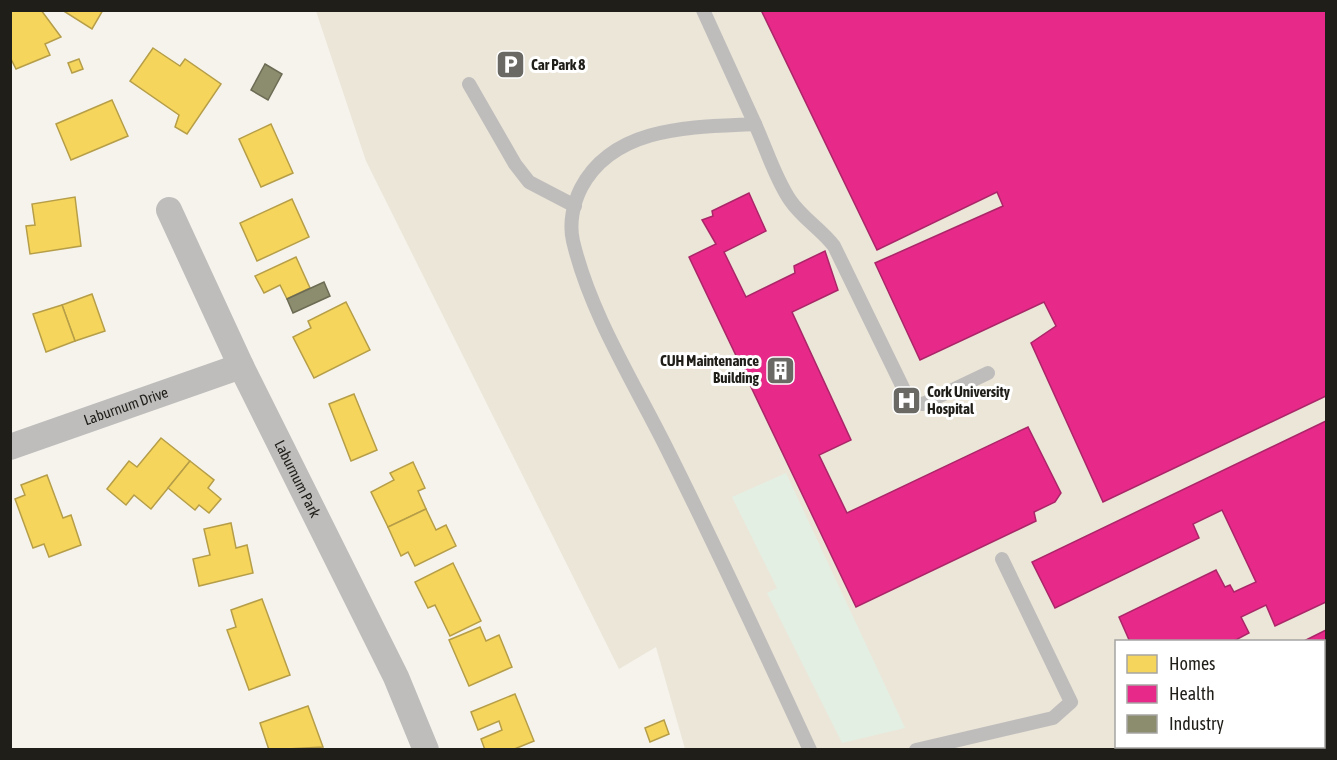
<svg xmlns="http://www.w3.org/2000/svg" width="1337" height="760" font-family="'Asap Condensed',sans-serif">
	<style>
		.built { fill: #ebe6d8; fill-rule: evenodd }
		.green { fill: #e4efe4 }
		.homes { fill: #f6d55c; stroke: #b69e48; stroke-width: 1.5 }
		.health { fill: #e7298a; stroke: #ab2668; stroke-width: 1.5 }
		.industry { fill: #8c8c6e; stroke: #6c6b54; stroke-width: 1.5 }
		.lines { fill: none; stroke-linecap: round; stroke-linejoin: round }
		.service { stroke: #bfbdbc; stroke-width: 14 }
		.minor { stroke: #bfbdbc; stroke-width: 26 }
		.labels { text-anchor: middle; stroke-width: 6; stroke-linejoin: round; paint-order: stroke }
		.poi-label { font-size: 15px; font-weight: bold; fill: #201e19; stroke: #fff; text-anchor: start }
		.street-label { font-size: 15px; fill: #201e19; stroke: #fff }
	</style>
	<rect width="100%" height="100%" fill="#f5f3ec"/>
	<path class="built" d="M316,11H1326V749H685L656,647L619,669L366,161ZM1116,642H1324V746H1116Z"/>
	<polygon class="green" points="786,473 905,728 842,743 767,593 777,588 732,497"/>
	<g class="homes">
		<polygon points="10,10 41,10 61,37 45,44 50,55 16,69 10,57"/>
		<polygon points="62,10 103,10 92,29"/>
		<polygon points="153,48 180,66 185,59 221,84 187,134 175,127 179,115 130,81"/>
		<polygon points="79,59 83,69 72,73 68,63"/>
		<polygon points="112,100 128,136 71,160 56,124"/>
		<polygon points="271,124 293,173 261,187 239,139"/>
		<polygon points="75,197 81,246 30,254 26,226 35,225 32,204"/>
		<polygon points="292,199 309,237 257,261 240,223"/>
		<polygon points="296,257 310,288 287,299 280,285 264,293 255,276"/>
		<polygon points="92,294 105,331 75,341 62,305"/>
		<polygon points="346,302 370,350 314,378 293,337 311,328 308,321"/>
		<polygon points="62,305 75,341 46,352 33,314"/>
		<polygon points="354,394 377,450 351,461 329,404"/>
		<polygon points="161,438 190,461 151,509 134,495 126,505 107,489 129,461 137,467"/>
		<polygon points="190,461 214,480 208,488 221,499 209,513 199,505 195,510 168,488"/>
		<polygon points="413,462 425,488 418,491 426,509 388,527 371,492 394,480 390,473"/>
		<polygon points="47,475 63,518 71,515 81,545 49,557 44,544 33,548 15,499 25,495 21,485"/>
		<polygon points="426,509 436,530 446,525 456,546 415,566 408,552 401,556 388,527"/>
		<polygon points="231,523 236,548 247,545 253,573 199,586 193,559 210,555 204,529"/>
		<polygon points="453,563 481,621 450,636 435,605 428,608 415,582"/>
		<polygon points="262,599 290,675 249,690 227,630 236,627 231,610"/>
		<polygon points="480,627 486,641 499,635 512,667 469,686 449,640"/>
		<polygon points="515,694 534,741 512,750 485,750 481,739 502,730 499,721 478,730 471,712"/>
		<polygon points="308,706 323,747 269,750 260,723"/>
		<polygon points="664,720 669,734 650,742 645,728"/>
	</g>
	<g class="health">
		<polygon points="761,10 1326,10 1326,396 1103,502 1031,343 1056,326 1044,302 920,360 875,263 1003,206 997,192 877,250"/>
		<polygon points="749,193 766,231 724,252 746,297 795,273 794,266 825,251 838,290 792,312 851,440 819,455 847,513 1028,427 1061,493 1055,502 1034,512 1036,521 856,607 689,257 716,244 702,220 713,216 712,211"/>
		<polygon points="1326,421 1326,602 1275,626 1266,605 1241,617 1249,633 1232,642 1130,642 1119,617 1216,570 1225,587 1230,585 1234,592 1256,582 1222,510 1193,524 1199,538 1055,608 1032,562"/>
		<polygon points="1326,630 1326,706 1324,700 1324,642 1302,642"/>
		<polygon points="1326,707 1326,750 1222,750 1229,746 1324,746 1324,708"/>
	</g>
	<g class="industry">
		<polygon points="265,64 282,74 268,100 251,90"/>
		<polygon points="324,282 330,296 293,313 287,299"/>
	</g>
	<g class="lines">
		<g class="service">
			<path d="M703,10L755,124C694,127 614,125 581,188C573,204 569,224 573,241C590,313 633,381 666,447C716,547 763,648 810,750"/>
			<polyline points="469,84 515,164 529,182 575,206"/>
			<path d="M755,124C766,148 775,178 790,200C802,218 821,229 834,246L907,396L913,403L923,404L988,373"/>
			<polyline points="916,750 1053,718 1071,702 1002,559"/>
		</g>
		<g class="minor">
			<path id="s1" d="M169,210L241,366L396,677L426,750"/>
			<path id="s2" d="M10,447L241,366"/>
		</g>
	</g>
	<defs>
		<symbol id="parking-square" viewBox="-11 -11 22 22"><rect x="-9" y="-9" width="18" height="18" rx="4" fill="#6b6963" stroke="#fff"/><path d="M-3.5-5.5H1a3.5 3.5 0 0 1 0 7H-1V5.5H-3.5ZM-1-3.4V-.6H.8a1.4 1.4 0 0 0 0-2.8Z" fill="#fff"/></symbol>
		<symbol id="building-square" viewBox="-11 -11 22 22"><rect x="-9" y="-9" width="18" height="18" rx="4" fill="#6b6963" stroke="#fff"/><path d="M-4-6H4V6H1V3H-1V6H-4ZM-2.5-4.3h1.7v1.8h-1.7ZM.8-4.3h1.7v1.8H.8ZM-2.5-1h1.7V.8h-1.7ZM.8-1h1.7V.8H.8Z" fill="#fff"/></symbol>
		<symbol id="hospital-square" viewBox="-11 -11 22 22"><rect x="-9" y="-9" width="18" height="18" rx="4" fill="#6b6963" stroke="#fff"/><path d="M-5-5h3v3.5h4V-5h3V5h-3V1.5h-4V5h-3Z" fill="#fff"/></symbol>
	</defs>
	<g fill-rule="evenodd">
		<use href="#parking-square" x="494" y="48" width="33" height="33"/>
		<use href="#building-square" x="764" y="354" width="33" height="33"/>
		<use href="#hospital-square" x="890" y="384" width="33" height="33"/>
	</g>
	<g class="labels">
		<g class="poi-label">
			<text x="531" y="70">Car Park 8</text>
			<text x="759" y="366" text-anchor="end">CUH Maintenance<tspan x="759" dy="17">Building</tspan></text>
			<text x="927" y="397">Cork University<tspan x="927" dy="17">Hospital</tspan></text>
		</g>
		<g class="street-label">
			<text dy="5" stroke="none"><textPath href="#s2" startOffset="123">Laburnum Drive</textPath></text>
			<text dy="5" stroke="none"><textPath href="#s1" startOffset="298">Laburnum Park</textPath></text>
		</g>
	</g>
	<rect width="1337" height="760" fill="none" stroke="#201e19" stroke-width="24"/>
	<rect x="1115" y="640" width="210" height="108" fill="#ffffff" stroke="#a6a5a3" stroke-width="1.5"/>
	<rect x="1127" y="655" width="30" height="18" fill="#f6d55c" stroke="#a6a5a3" stroke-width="1.5"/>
	<text x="1169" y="670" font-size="18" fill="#201e19">Homes</text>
	<rect x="1127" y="685" width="30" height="18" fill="#e7298a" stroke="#a6a5a3" stroke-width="1.5"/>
	<text x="1169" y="700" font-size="18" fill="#201e19">Health</text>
	<rect x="1127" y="715" width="30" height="18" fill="#8c8c6e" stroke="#a6a5a3" stroke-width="1.5"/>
	<text x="1169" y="730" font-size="18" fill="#201e19">Industry</text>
</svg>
